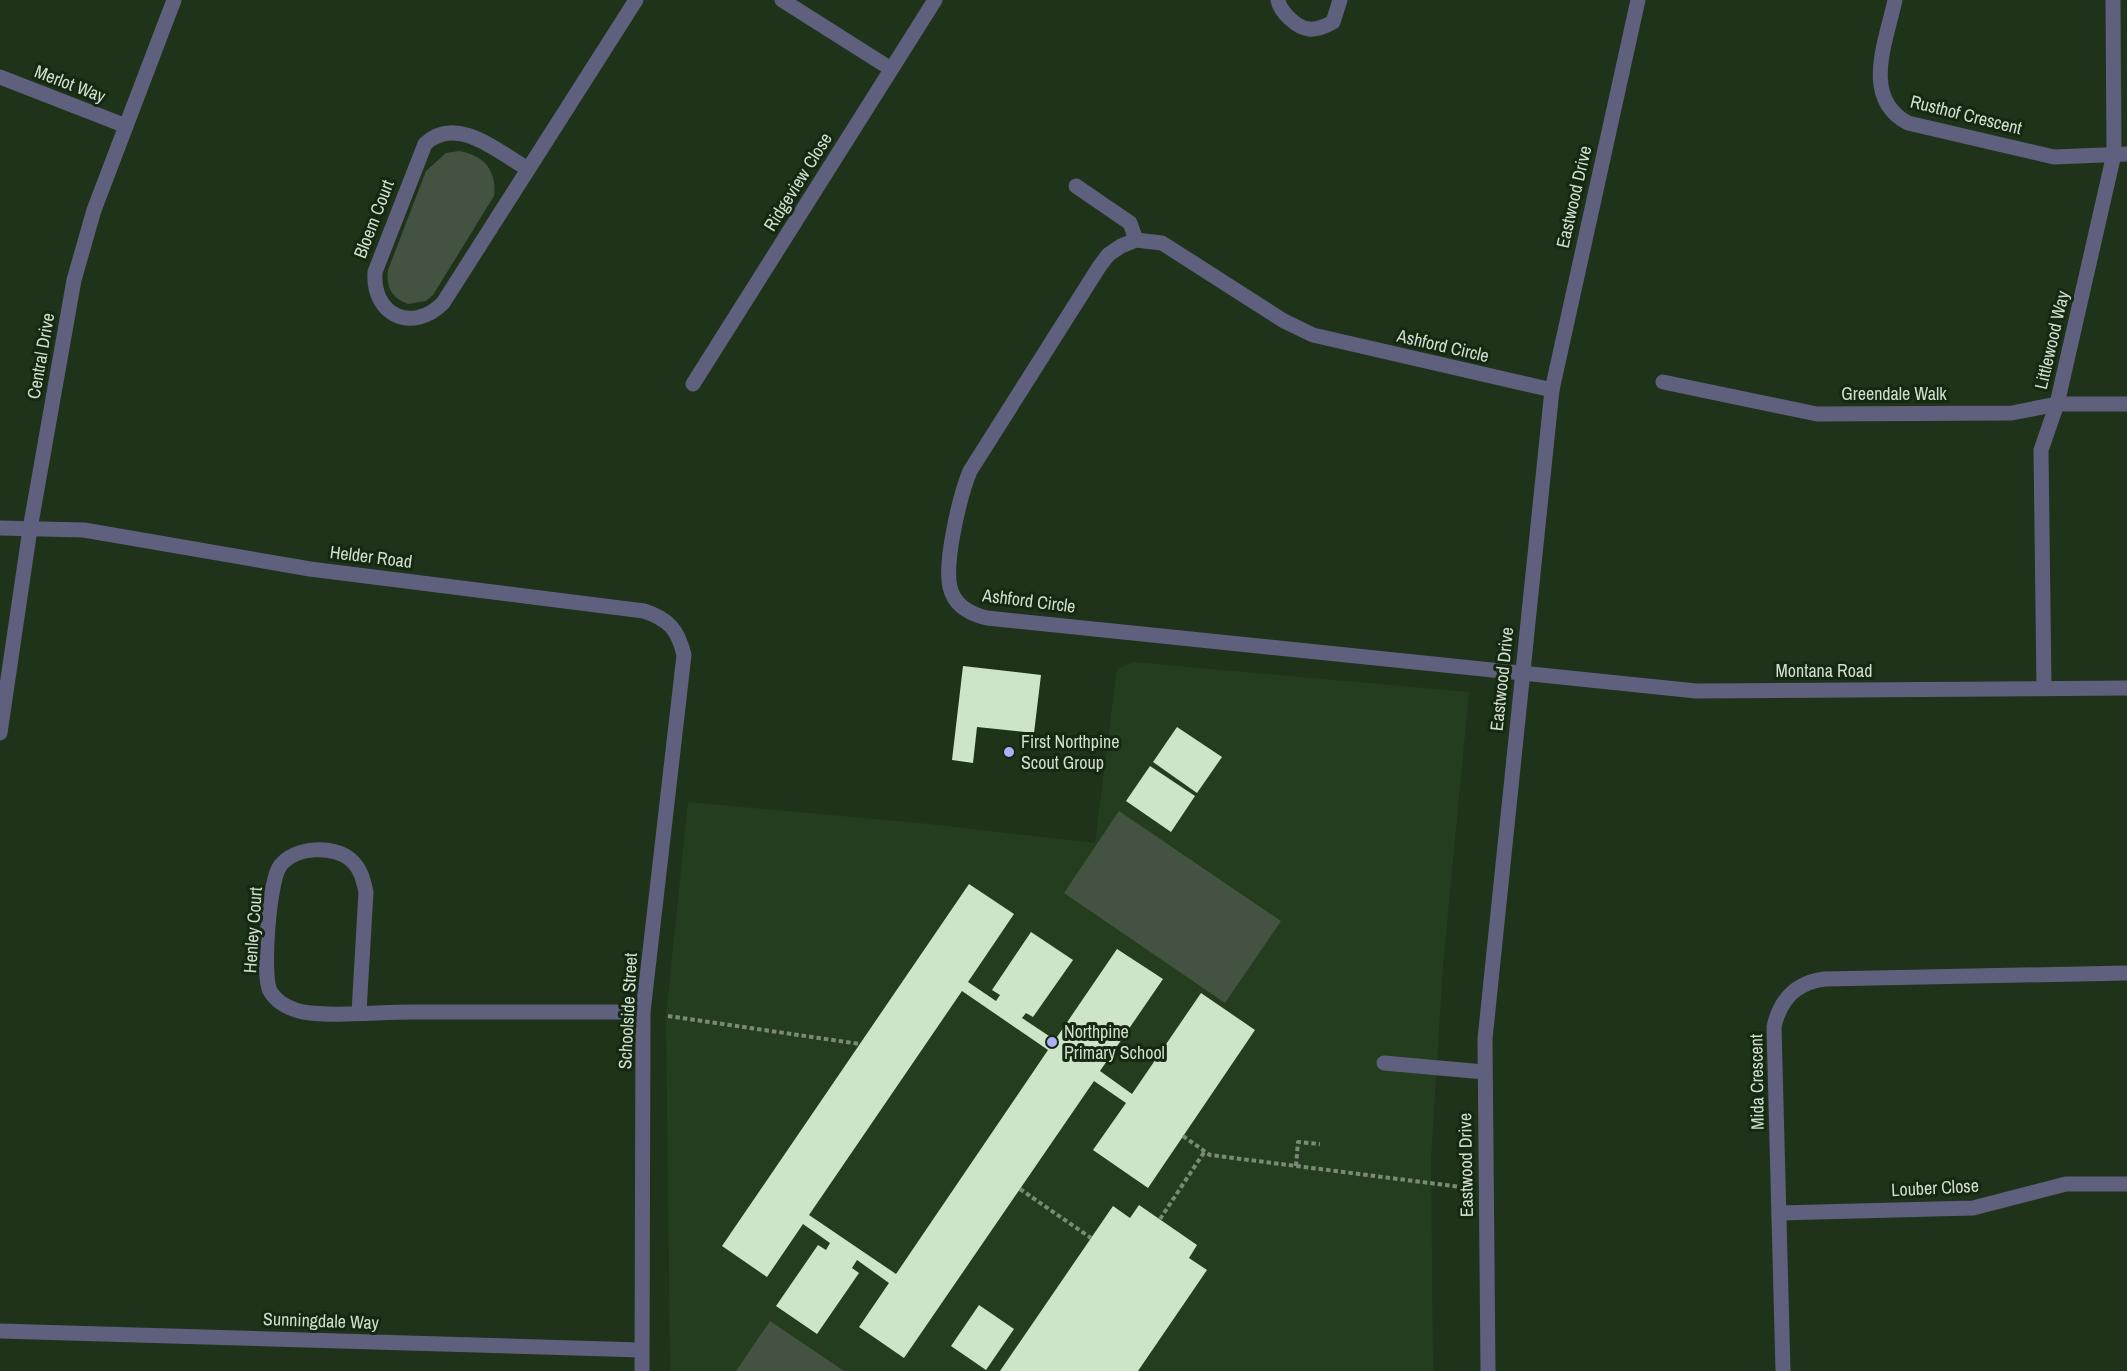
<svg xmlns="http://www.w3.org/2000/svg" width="2127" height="1371" font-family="'Archivo Narrow',sans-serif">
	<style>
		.built { fill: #253d1f }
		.green { fill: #445241 }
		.building { fill: #cde4c8; fill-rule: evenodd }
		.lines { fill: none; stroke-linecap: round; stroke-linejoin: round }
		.path { stroke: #7b8a77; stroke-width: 4; stroke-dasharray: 4.5 3; stroke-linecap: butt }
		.minor { stroke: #5e607d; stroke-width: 15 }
		.poi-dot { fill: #adaffb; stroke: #152811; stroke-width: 2 }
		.labels { text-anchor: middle; stroke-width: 6; stroke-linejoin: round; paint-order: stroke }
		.street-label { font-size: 18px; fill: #d1dece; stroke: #152811 }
		.poi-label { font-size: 18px; fill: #d1dece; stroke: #152811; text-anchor: start }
	</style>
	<rect width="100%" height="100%" fill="#1f321a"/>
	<polygon class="built" points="1133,662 1469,692 1443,966 1431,1159 1433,1371 670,1371 666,1016 688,802 929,824 1095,843 1117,669"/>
	<g class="green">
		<path d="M459,151C484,155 497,171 494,196L433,295L426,301L408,304C391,298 386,287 388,270L426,171L446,153Z"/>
		<polygon points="1119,811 1281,921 1225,1003 1064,893"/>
		<polygon points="770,1321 844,1371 736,1371"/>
	</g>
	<g class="building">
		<polygon points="963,666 1041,675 1034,733 977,727 973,763 952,760"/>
		<polygon points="1177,727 1222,757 1197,793 1153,762"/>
		<polygon points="1150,766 1195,796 1171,832 1126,801"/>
		<path d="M969,884L1014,914L968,982L996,1001L1000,995L992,990L1031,932L1073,960L1033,1017L1026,1013L1022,1018L1055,1040L1117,949L1163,979L1100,1071L1132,1094L1201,993L1255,1030L1148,1188L1093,1150L1126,1103L1094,1081L904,1358L859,1327L889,1283L857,1260L852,1268L859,1273L817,1334L776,1306L818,1245L826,1250L830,1243L803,1224L767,1277L722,1246ZM962,991L1048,1050L896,1274L809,1215Z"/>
		<polygon points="1139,1205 1197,1245 1189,1258 1207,1270 1138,1371 1000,1371 1113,1206 1130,1218"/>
		<polygon points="979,1305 1014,1329 986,1370 951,1346"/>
	</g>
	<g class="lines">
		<g class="path">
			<polyline points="668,1016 860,1044"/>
			<polyline points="1183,1136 1210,1155 1461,1187"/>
			<polyline points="1296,1166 1298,1142 1320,1144"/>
			<polyline points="1020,1189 1091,1238"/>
			<polyline points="1160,1219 1205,1151"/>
		</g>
		<g class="minor">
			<polyline points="782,0 891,69"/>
			<path d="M1278,0C1280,12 1297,28 1309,29C1318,30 1326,26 1333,22L1340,0"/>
			<path d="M1895,0C1886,42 1861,98 1908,123L2054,157L2127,154"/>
			<polyline points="0,77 126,126"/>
			<path d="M528,169C498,152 457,114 425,144L375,272C372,315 412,334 443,303L636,0"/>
			<polyline points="1076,186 1130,223 1136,240"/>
			<polyline points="1663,382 1817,414 2012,413 2057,404 2127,404"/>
			<polyline points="693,384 935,0"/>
			<path d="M1552,390L1313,335L1284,321L1162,243L1136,240L1121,246L1108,255L1099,267L970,471C960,495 944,562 950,587C954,605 970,614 987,618L1696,691L2127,688"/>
			<path d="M0,528L84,530L310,569L644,611C669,619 678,630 684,655L643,1012L642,1371"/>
			<polyline points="2044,688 2041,450 2057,404 2114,154 2113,0"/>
			<polyline points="0,733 30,529 74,280 94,210 174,0"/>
			<path d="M359,1012L366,892C363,879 361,869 351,860C334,845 295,846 280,866C269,881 262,974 270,991C277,1003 290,1009 303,1012C336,1017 378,1012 412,1012C489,1012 566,1012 643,1012"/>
			<polyline points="1384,1063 1484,1072"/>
			<polyline points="1779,1213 1973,1208 2066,1184 2127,1184"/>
			<polyline points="0,1331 641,1350"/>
			<polyline points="1488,1371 1485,1039 1552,390 1638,0"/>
			<path d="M1783,1371L1774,1027C1780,999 1797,982 1825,979L2127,973"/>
		</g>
	</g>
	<g class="poi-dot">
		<circle cx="1009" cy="752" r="6"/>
		<circle cx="1052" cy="1042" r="6"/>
	</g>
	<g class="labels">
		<g class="street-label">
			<text transform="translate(70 84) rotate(21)" y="6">Merlot Way</text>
			<text transform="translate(1966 115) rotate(14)" y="6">Rusthof Crescent</text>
			<text transform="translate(798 182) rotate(-58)" y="6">Ridgeview Close</text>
			<text transform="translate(1574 197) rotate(-77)" y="6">Eastwood Drive</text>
			<text transform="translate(374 219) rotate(-69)" y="6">Bloem Court</text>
			<text transform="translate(2052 340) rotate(-77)" y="6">Littlewood Way</text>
			<text transform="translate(1443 346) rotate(13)" y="6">Ashford Circle</text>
			<text transform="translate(41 356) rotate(-80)" y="6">Central Drive</text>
			<text x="1894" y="400">Greendale Walk</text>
			<text transform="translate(371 557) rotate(7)" y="6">Helder Road</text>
			<text transform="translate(1029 601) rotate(7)" y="6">Ashford Circle</text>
			<text x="1824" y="677">Montana Road</text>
			<text transform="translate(1502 679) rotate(-84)" y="6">Eastwood Drive</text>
			<text transform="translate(253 930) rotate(-86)" y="6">Henley Court</text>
			<text transform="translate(628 1011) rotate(-87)" y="6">Schoolside Street</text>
			<text transform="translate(1757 1082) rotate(-91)" y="6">Mida Crescent</text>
			<text transform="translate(1466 1165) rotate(-91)" y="6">Eastwood Drive</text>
			<text transform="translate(1935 1188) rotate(-3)" y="6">Louber Close</text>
			<text transform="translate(321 1321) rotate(2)" y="6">Sunningdale Way</text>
		</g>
		<g class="poi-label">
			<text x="1021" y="748">First Northpine<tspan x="1021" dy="21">Scout Group</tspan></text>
			<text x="1064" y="1038">Northpine<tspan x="1064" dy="21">Primary School</tspan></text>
		</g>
	</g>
</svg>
